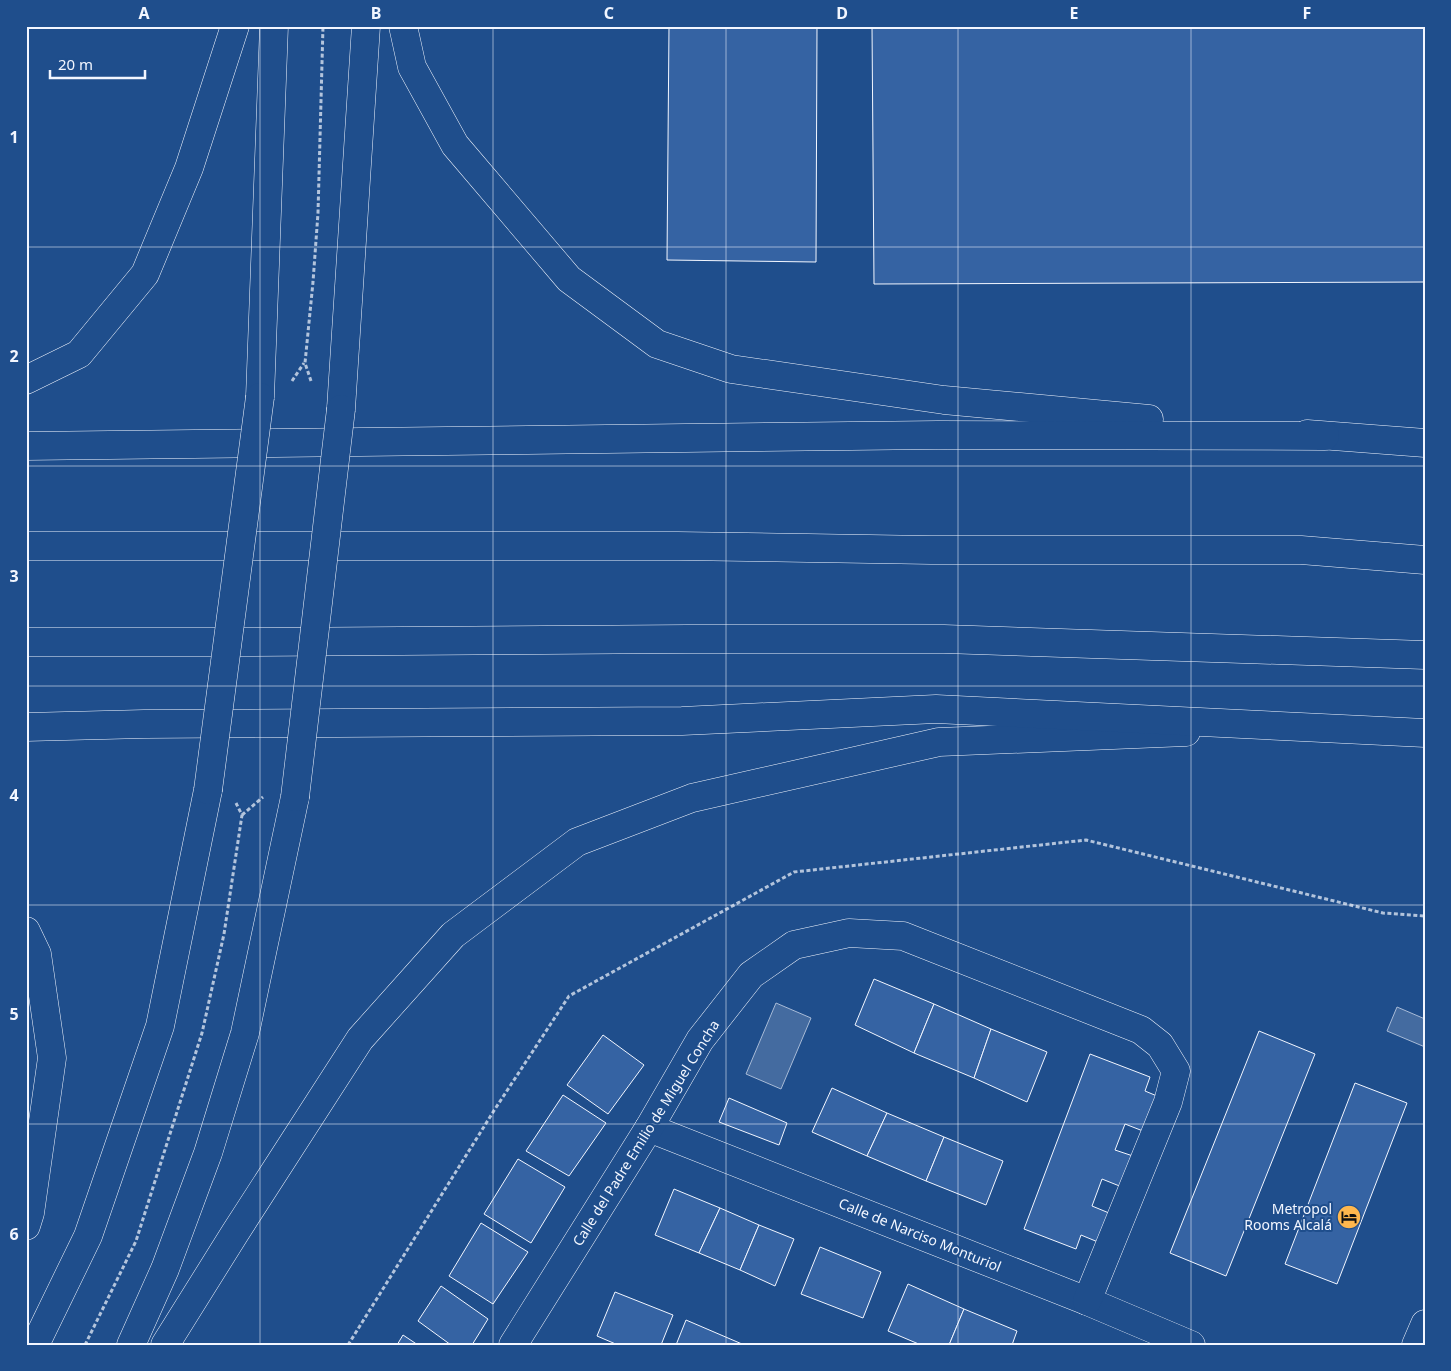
<svg xmlns="http://www.w3.org/2000/svg" width="1451" height="1371" viewBox="0 0 1451 1371" font-family="'Noto Sans',sans-serif">
	<style>
		.water { fill: #446ba0; stroke: #a8bbd7 }
		.building { fill: #3563a3; stroke: #f2f6ff }
		.lines { fill: none; stroke-linecap: round; stroke-linejoin: round }
		.street-casing { stroke: #f2f6ff; stroke-width: 29 }
		.secondary-casing { stroke: #f2f6ff; stroke-width: 29 }
		.highway-casing { stroke: #f2f6ff; stroke-width: 29 }
		.path { stroke: #b3c4dc; stroke-width: 3; stroke-dasharray: 4 2.5; stroke-linecap: butt }
		.street { stroke: #1f4e8c; stroke-width: 28 }
		.secondary { stroke: #1f4e8c; stroke-width: 28 }
		.highway { stroke: #1f4e8c; stroke-width: 28 }
		.secondary-bridge-casing { stroke: #f2f6ff; stroke-width: 29; stroke-linecap: butt }
		.secondary-bridge { stroke: #1f4e8c; stroke-width: 28 }
		.grid { fill: none; stroke: #f2f6ff; stroke-width: 1; stroke-opacity: 0.55 }
		.labels { text-anchor: middle; stroke-width: 4; stroke-linejoin: round; paint-order: stroke }
		.street-label { font-size: 14px; fill: #f2f6ff; stroke: #1f4e8c }
		.poi-label { font-size: 14px; fill: #f2f6ff; stroke: #1f4e8c; text-anchor: end }
		.neatline { fill: none; stroke: #f2f6ff; stroke-width: 2 }
		.grid-label { font-size: 16px; text-anchor: middle; font-weight: bold; fill: #f2f6ff }
	</style>
	<rect width="100%" height="100%" fill="#1f4e8c"/>
	<!-- water -->
	<g class="water">
		<polygon points="776,1003 811,1018 781,1089 746,1074"/>
		<polygon points="1397,1007 1425,1019 1425,1047 1387,1031"/>
	</g>
	<!-- building -->
	<g class="building">
		<polygon points="669,26 817,26 816,262 667,260"/>
		<polygon points="872,26 1425,26 1425,282 874,284"/>
		<polygon points="874,979 934,1004 914,1053 855,1025"/>
		<polygon points="934,1004 991,1029 974,1078 914,1053"/>
		<polygon points="991,1029 1047,1052 1027,1102 974,1078"/>
		<polygon points="1259,1031 1315,1054 1226,1276 1170,1253"/>
		<polygon points="603,1035 644,1065 608,1114 567,1085"/>
		<polygon points="1090,1054 1150,1077 1145,1091 1157,1096 1143,1131 1125,1124 1115,1150 1133,1156 1122,1187 1102,1179 1092,1206 1109,1213 1098,1242 1081,1235 1076,1249 1024,1229"/>
		<polygon points="1355,1083 1407,1103 1337,1284 1285,1264"/>
		<polygon points="832,1088 887,1113 867,1156 812,1132"/>
		<polygon points="563,1095 606,1123 569,1176 526,1151"/>
		<polygon points="729,1098 787,1123 779,1145 719,1122"/>
		<polygon points="887,1113 944,1137 926,1181 867,1156"/>
		<polygon points="944,1137 1003,1161 986,1205 926,1181"/>
		<polygon points="518,1159 565,1187 531,1243 484,1214"/>
		<polygon points="674,1189 720,1208 699,1253 655,1235"/>
		<polygon points="720,1208 759,1225 740,1270 699,1253"/>
		<polygon points="481,1223 528,1252 493,1304 449,1276"/>
		<polygon points="759,1225 794,1239 775,1286 740,1270"/>
		<polygon points="820,1247 881,1272 863,1318 801,1294"/>
		<polygon points="908,1284 964,1309 949,1345 921,1345 888,1331"/>
		<polygon points="441,1286 488,1319 472,1345 451,1345 418,1321"/>
		<polygon points="615,1292 673,1315 661,1345 618,1345 597,1336"/>
		<polygon points="964,1309 1017,1331 1012,1345 949,1345"/>
		<polygon points="686,1320 742,1344 741,1345 676,1345"/>
		<polygon points="403,1335 418,1345 397,1345"/>
	</g>
	<g class="lines">
		<!-- street casing -->
		<g class="street-casing">
			<g id="street">
				<polyline points="649,1128 1087,1301 1191,1345"/>
				<polyline points="513,1345 649,1128 700,1040 751,975 794,945 849,933 903,936 1141,1030 1160,1045 1176,1071 1168,1102 1087,1301"/>
				<polyline points="1416,1345 1425,1324"/>
			</g>
		</g>
		<!-- secondary casing -->
		<g class="secondary-casing">
			<g id="secondary">
				<polyline points="260,397 274,26"/>
				<polyline points="341,409 366,26"/>
				<polyline points="26,931 37,954 52,1058 30,1213 26,1226"/>
				<polyline points="35,1345 88,1236 160,1026 208,790"/>
				<polyline points="131,1345 165,1269 208,1153 245,1033 295,797"/>
				<polyline points="165,1345 235,1233 360,1039 453,935 577,842 692,798 939,742 1186,732"/>
			</g>
		</g>
		<!-- highway casing -->
		<g class="highway-casing">
			<g id="highway">
				<polyline points="403,26 412,67 455,145 569,279 657,344 731,369 944,400 1149,419"/>
				<polyline points="26,380 79,354 145,274 189,168 235,26"/>
				<polyline points="1307,434 1425,443"/>
				<polyline points="26,446 938,435 1325,436"/>
				<polyline points="26,546 678,546 931,550 1301,550 1425,560"/>
				<polyline points="26,642 254,642 688,639 944,639 1425,655"/>
				<polyline points="26,727 144,724 682,721 936,709 1425,733"/>
			</g>
		</g>
		<!-- path -->
		<g class="path">
			<polyline points="292,381 304,363"/>
			<polyline points="311,381 305,363 313,282 318,213 323,26"/>
			<polyline points="242,815 263,797"/>
			<polyline points="85,1345 136,1241 202,1033 224,934 242,815 236,803"/>
			<polyline points="348,1345 495,1109 569,996 794,872 1086,840 1383,913 1425,916"/>
		</g>
		<!-- street -->
		<use href="#street" class="street"/>
		<!-- secondary -->
		<use href="#secondary" class="secondary"/>
		<!-- highway -->
		<use href="#highway" class="highway"/>
		<!-- secondary-bridge casing -->
		<g class="secondary-bridge-casing">
			<g id="secondary-bridge">
				<polyline points="208,790 260,397"/>
				<polyline points="295,797 341,409"/>
			</g>
		</g>
		<!-- secondary-bridge -->
		<use href="#secondary-bridge" class="secondary-bridge"/>
	</g>
	<!-- grid -->
	<path class="grid" d="M 260,26 L 260,1345M 493,26 L 493,1345M 726,26 L 726,1345M 958,26 L 958,1345M 1191,26 L 1191,1345M 26,247 L 1425,247M 26,466 L 1425,466M 26,686 L 1425,686M 26,905 L 1425,905M 26,1124 L 1425,1124"/>
	<!-- icons -->
	<defs>
		<g id="hotel-disc" transform="scale(1.25)"><circle r="9.5" fill="#ffb74d" stroke="#1f4e8c"/><path d="M-6-4.5h1.5V1H6V5H4.5V3h-9V5H-6ZM-4 0a1.8 1.8 0 1 1 3.6 0ZM.5 0V-2.5h3Q6-2.5 6 0Z" fill="#111"/></g>
	</defs>
	<g fill-rule="evenodd">
		<use href="#hotel-disc" x="1349" y="1217"/>
	</g>
	<g class="labels">
		<!-- street labels -->
		<g class="street-label">
			<text transform="translate(646 1133) rotate(-58)" y="5">Calle del Padre Emilio de Miguel Concha</text>
			<text transform="translate(920 1235) rotate(22)" y="5">Calle de Narciso Monturiol</text>
		</g>
		<!-- poi labels -->
		<g class="poi-label">
			<text x="1332" y="1214">Metropol<tspan x="1332" dy="16">Rooms Alcalá</tspan></text>
		</g>
	</g>
	<!-- border -->
	<rect width="1451" height="1371" fill="none" stroke="#1f4e8c" stroke-width="55"/>
	<!-- scale -->
	<path d="M50 70v8h95v-8" fill="none" stroke="#f2f6ff" stroke-width="2.5"/>
	<text x="58" y="70" font-size="15" fill="#f2f6ff" stroke="#1f4e8c" stroke-width="4" paint-order="stroke">20 m</text>
	<rect x="28" y="28" width="1396" height="1316" class="neatline"/>
	<g class="grid-label">
		<text x="144" y="19">A</text>
		<text x="376" y="19">B</text>
		<text x="609" y="19">C</text>
		<text x="842" y="19">D</text>
		<text x="1074" y="19">E</text>
		<text x="1307" y="19">F</text>
		<text x="14" y="143">1</text>
		<text x="14" y="362">2</text>
		<text x="14" y="582">3</text>
		<text x="14" y="801">4</text>
		<text x="14" y="1020">5</text>
		<text x="14" y="1240">6</text>
	</g>
</svg>
